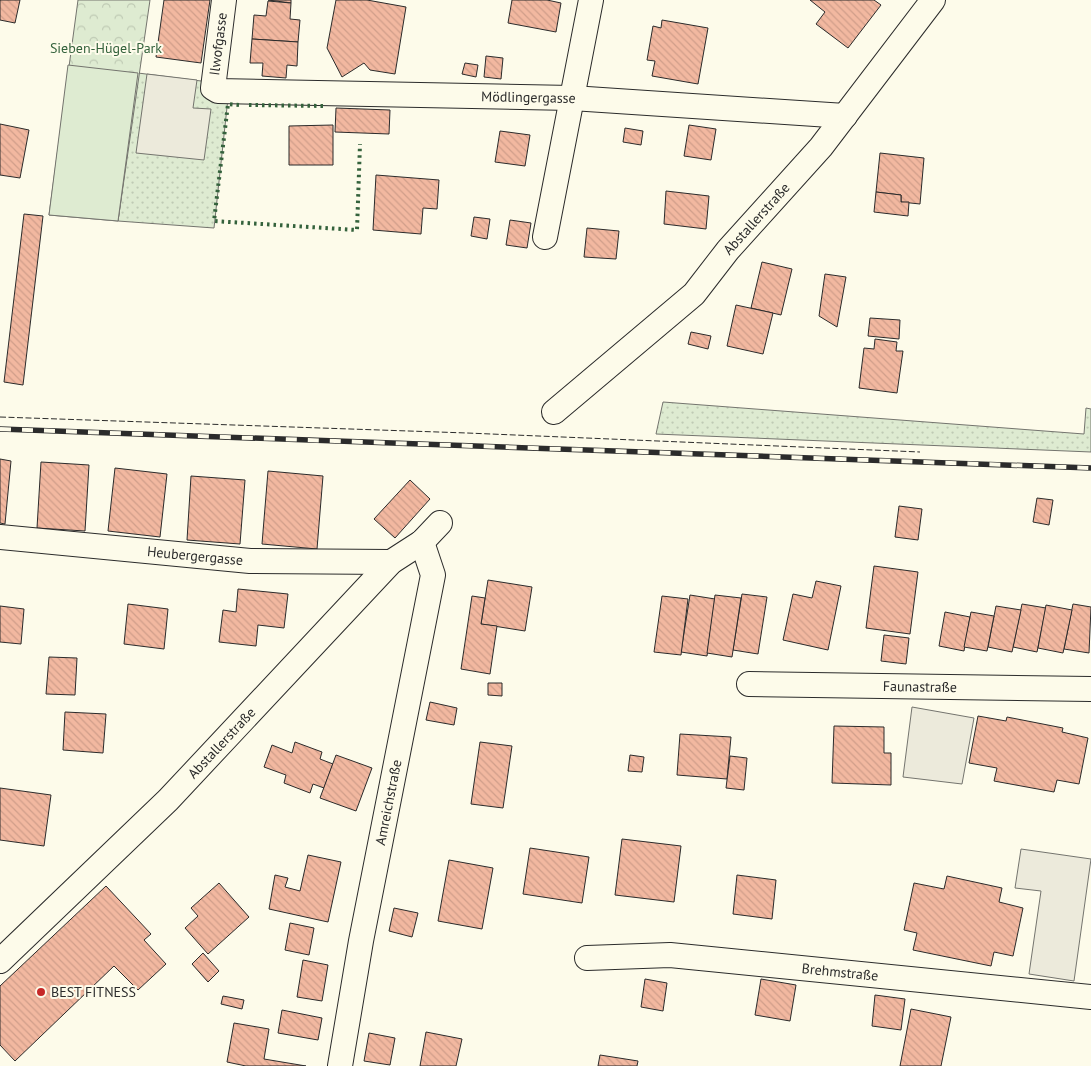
<svg xmlns="http://www.w3.org/2000/svg" width="1091" height="1066" viewBox="0 0 1091 1066" font-family="'PT Sans',sans-serif">
	<style>
		.grass { fill: url(#grass-dots); stroke: #74746e }
		.park { fill: url(#park-crowns); stroke: #74746e }
		.garden { fill: #deebd1; stroke: #74746e }
		.parking { fill: #eceadb; stroke: #74746e }
		.building { fill: url(#building-back-hatch); stroke: #2b2b2b }
		.lines { fill: none; stroke-linecap: round; stroke-linejoin: round }
		.minor-casing { stroke: #2b2b2b; stroke-width: 26 }
		.minor { stroke: #fdfbea; stroke-width: 24 }
		.rail-casing { stroke: #2b2b2b; stroke-width: 5.5 }
		.rail { stroke: #fdfbea; stroke-width: 4; stroke-dasharray: 11; stroke-linecap: butt }
		.hedge { stroke: #34623c; stroke-width: 4; stroke-dasharray: 2.5 4; stroke-linecap: butt }
		.fence { stroke: #2b2b2b; stroke-width: 1; stroke-dasharray: 6 2.5; stroke-linecap: butt }
		.poi-dot { fill: #c62828; stroke: #fdfbea; stroke-width: 2 }
		.labels { text-anchor: middle; stroke-width: 4; stroke-linejoin: round; paint-order: stroke }
		.street-label { font-size: 14px; fill: #2b2b2b; stroke: #fdfbea }
		.park-label { font-size: 14px; fill: #34623c; stroke: #fdfbea }
		.poi-label { font-size: 14px; fill: #2b2b2b; stroke: #fdfbea; text-anchor: start }
	</style>
	<defs>
		<pattern id="grass-dots" width="8" height="8" patternUnits="userSpaceOnUse" patternTransform="scale(1.25)"><rect width="8" height="8" fill="#deebd1"/><path d="M2 2h.1M6 6h.1" fill="none" stroke="#bfcab4" stroke-width="1.8" stroke-linecap="round"/></pattern>
		<pattern id="park-crowns" width="20" height="18" patternUnits="userSpaceOnUse" patternTransform="scale(1.25)"><rect width="20" height="18" fill="#deebd1"/><path d="M2 6a3 3 0 1 1 6 0M12 15a3 3 0 1 1 6 0" fill="none" stroke="#bfcab4"/></pattern>
		<pattern id="building-back-hatch" width="6" height="6" patternUnits="userSpaceOnUse" patternTransform="scale(1.25)"><rect width="6" height="6" fill="#f2b8a0"/><path d="M-1 5l2 2M0 0l6 6M5-1l2 2" fill="none" stroke="#d09e8a"/></pattern>
	</defs>
	<rect width="100%" height="100%" fill="#fdfbea"/>
	<!-- grass -->
	<g class="grass">
		<polygon points="138,73 209,82 228,98 214,228 118,221"/>
		<polygon points="663,402 1084,434 1086,408 1091,409 1091,452 656,434"/>
	</g>
	<!-- park -->
	<polygon class="park" points="78,0 150,0 118,221 49,215"/>
	<!-- garden -->
	<polygon class="garden" points="68,65 138,73 118,221 49,215"/>
	<!-- parking -->
	<g class="parking">
		<polygon points="147,74 197,80 193,108 211,109 204,160 136,153"/>
		<polygon points="912,707 974,718 962,784 903,777"/>
		<polygon points="1021,849 1091,859 1074,981 1029,974 1041,891 1015,888"/>
	</g>
	<!-- building -->
	<g class="building">
		<polygon points="0,0 20,0 15,23 0,20"/>
		<polygon points="164,0 210,0 201,63 156,57"/>
		<polygon points="268,0 291,0 291,3"/>
		<polygon points="336,0 367,0 406,7 395,74 370,70 364,63 342,77 327,48"/>
		<polygon points="512,0 547,0 561,3 556,32 508,23"/>
		<polygon points="810,0 874,0 881,5 848,48 816,24 825,12"/>
		<polygon points="268,1 291,3 290,19 300,20 298,42 252,39 254,15 266,16"/>
		<polygon points="662,20 708,28 698,84 652,76 655,61 647,60 653,26 661,28"/>
		<polygon points="252,39 298,42 297,66 287,65 286,78 262,76 263,63 250,63"/>
		<polygon points="486,56 503,58 501,79 484,77"/>
		<polygon points="465,63 478,65 476,77 462,74"/>
		<polygon points="336,108 390,110 389,134 335,132"/>
		<polygon points="0,124 29,130 20,178 0,175"/>
		<polygon points="333,125 333,165 289,165 289,126"/>
		<polygon points="689,125 716,129 711,160 684,156"/>
		<polygon points="625,128 643,131 641,145 623,142"/>
		<polygon points="500,131 530,135 525,166 495,162"/>
		<polygon points="880,153 924,158 920,204 901,202 901,195 876,192"/>
		<polygon points="376,175 439,180 437,209 423,208 421,234 373,230"/>
		<polygon points="666,191 709,196 706,229 664,224"/>
		<polygon points="876,192 901,195 901,202 909,202 908,216 874,212"/>
		<polygon points="24,214 43,216 23,385 4,382"/>
		<polygon points="474,217 490,219 487,239 471,236"/>
		<polygon points="510,220 531,223 527,248 506,245"/>
		<polygon points="587,228 619,231 616,259 584,257"/>
		<polygon points="762,262 792,269 781,315 751,308"/>
		<polygon points="825,274 846,277 837,327 819,316"/>
		<polygon points="736,305 773,313 763,354 727,346"/>
		<polygon points="870,318 900,320 899,339 868,336"/>
		<polygon points="691,332 711,336 708,349 688,344"/>
		<polygon points="875,339 897,342 896,351 903,351 897,393 859,388 864,348 874,349"/>
		<polygon points="0,459 11,461 5,524 0,523"/>
		<polygon points="41,462 89,465 85,531 37,528"/>
		<polygon points="115,468 167,474 160,537 108,531"/>
		<polygon points="268,471 323,476 317,549 262,544"/>
		<polygon points="191,476 245,480 240,544 187,540"/>
		<polygon points="410,480 430,499 395,538 374,519"/>
		<polygon points="1037,498 1053,500 1049,525 1033,522"/>
		<polygon points="899,506 922,509 918,540 895,537"/>
		<polygon points="874,566 918,572 910,634 866,628"/>
		<polygon points="488,580 532,587 525,631 481,624"/>
		<polygon points="816,581 841,586 828,650 783,640 793,594 812,598"/>
		<polygon points="238,589 288,594 284,628 258,625 256,646 219,642 223,610 236,612"/>
		<polygon points="742,594 767,597 758,654 733,650"/>
		<polygon points="690,595 715,599 707,656 681,652"/>
		<polygon points="715,595 741,598 732,657 707,653"/>
		<polygon points="472,596 485,598 481,624 497,626 490,674 461,669"/>
		<polygon points="662,596 688,599 681,655 654,652"/>
		<polygon points="128,604 168,609 164,649 124,644"/>
		<polygon points="1022,604 1046,608 1037,652 1013,647"/>
		<polygon points="1073,604 1091,607 1089,653 1064,649"/>
		<polygon points="1046,605 1072,610 1063,653 1038,648"/>
		<polygon points="0,606 24,609 21,644 0,642"/>
		<polygon points="996,606 1021,610 1012,652 988,647"/>
		<polygon points="945,612 970,617 964,651 939,646"/>
		<polygon points="971,612 994,616 987,651 964,647"/>
		<polygon points="884,635 909,638 906,664 881,661"/>
		<polygon points="49,657 77,658 75,695 46,694"/>
		<polygon points="488,683 502,683 502,696 488,695"/>
		<polygon points="430,702 457,708 454,725 426,720"/>
		<polygon points="65,712 106,714 103,753 63,750"/>
		<polygon points="978,716 1006,721 1007,717 1063,728 1062,732 1088,738 1079,784 1057,780 1054,792 994,781 997,768 969,763"/>
		<polygon points="834,726 884,727 884,753 891,753 891,785 832,783"/>
		<polygon points="680,734 731,737 727,779 677,775"/>
		<polygon points="295,742 322,752 320,759 333,764 324,788 313,784 310,793 284,783 286,775 264,767 272,745 292,753"/>
		<polygon points="480,742 512,746 503,808 471,804"/>
		<polygon points="336,755 372,768 356,811 320,798"/>
		<polygon points="630,755 644,757 642,772 628,771"/>
		<polygon points="730,756 747,758 744,790 726,788"/>
		<polygon points="0,788 51,795 44,846 0,840"/>
		<polygon points="622,839 681,846 674,902 615,895"/>
		<polygon points="530,848 589,857 582,903 523,894"/>
		<polygon points="308,855 341,862 328,922 269,909 275,875 288,878 285,887 300,891"/>
		<polygon points="449,860 493,868 482,929 438,921"/>
		<polygon points="737,875 776,880 772,919 733,914"/>
		<polygon points="947,876 1002,888 999,902 1023,908 1013,956 994,952 991,966 913,950 917,933 904,930 914,883 944,889"/>
		<polygon points="219,883 249,917 208,954 185,928 198,916 191,908"/>
		<polygon points="106,886 151,934 144,940 166,964 138,990 114,966 15,1061 0,1045 0,986"/>
		<polygon points="394,908 418,913 412,937 389,931"/>
		<polygon points="290,923 314,928 309,955 285,950"/>
		<polygon points="203,953 219,971 208,982 192,964"/>
		<polygon points="303,960 328,965 322,1001 297,997"/>
		<polygon points="645,979 667,983 663,1011 641,1007"/>
		<polygon points="761,979 796,985 790,1021 755,1015"/>
		<polygon points="875,995 905,999 901,1030 872,1026"/>
		<polygon points="223,996 244,1000 242,1009 221,1004"/>
		<polygon points="911,1009 951,1017 941,1066 900,1066"/>
		<polygon points="282,1010 322,1018 318,1040 278,1033"/>
		<polygon points="234,1023 269,1029 264,1059 306,1066 246,1066 227,1062"/>
		<polygon points="426,1032 462,1039 456,1066 420,1066"/>
		<polygon points="369,1033 395,1038 390,1065 364,1061"/>
		<polygon points="600,1055 638,1061 637,1066 598,1066"/>
	</g>
	<g class="lines">
		<!-- minor casing -->
		<g class="minor-casing">
			<g id="minor">
				<path id="s1" d="M 224,0 L 213,88 L 218,91 L 572,98 L 845,116"/>
				<polyline points="545,237 591,0"/>
				<path id="s2" d="M 554,412 L 694,294 L 728,250 L 821,147 L 933,0"/>
				<path id="s3" d="M 0,537 L 250,561 L 391,562"/>
				<path id="s4" d="M 749,684 L 1091,689"/>
				<path id="s5" d="M 587,958 L 670,955 L 1091,997"/>
				<path id="s6" d="M 0,961 L 168,800 L 391,562 L 422,542 L 440,523"/>
				<path id="s7" d="M 340,1066 L 361,941 L 433,575 L 422,542"/>
			</g>
		</g>
		<!-- minor -->
		<use href="#minor" class="minor"/>
		<!-- rail casing -->
		<g class="rail-casing">
			<polyline id="rail" points="0,429 1091,468"/>
		</g>
		<!-- rail -->
		<use href="#rail" class="rail"/>
		<!-- hedge -->
		<g class="hedge">
			<polyline points="239,105 228,104 214,221 357,230 360,144"/>
			<polyline points="249,105 324,106"/>
		</g>
		<!-- fence -->
		<polyline class="fence" points="0,417 467,433 920,452"/>
	</g>
	<!-- markers -->
	<circle class="poi-dot" cx="41" cy="992" r="5"/>
	<g class="labels">
		<!-- street labels -->
		<g class="street-label">
			<text transform="translate(218 44) rotate(-83)" y="5">Ilwofgasse</text>
			<text dy="5" stroke="none"><textPath href="#s1" startOffset="405">Mödlingergasse</textPath></text>
			<text dy="5" stroke="none"><textPath href="#s2" startOffset="281">Abstallerstraße</textPath></text>
			<text dy="5" stroke="none"><textPath href="#s3" startOffset="196">Heubergergasse</textPath></text>
			<text dy="5" stroke="none"><textPath href="#s4" startOffset="171">Faunastraße</textPath></text>
			<text dy="5" stroke="none"><textPath href="#s6" startOffset="311">Abstallerstraße</textPath></text>
			<text dy="5" stroke="none"><textPath href="#s7" startOffset="268">Amreichstraße</textPath></text>
			<text dy="5" stroke="none"><textPath href="#s5" startOffset="254">Brehmstraße</textPath></text>
		</g>
		<!-- park labels -->
		<g class="park-label">
			<text x="106" y="53">Sieben-Hügel-Park</text>
		</g>
		<!-- poi labels -->
		<g class="poi-label">
			<text x="51" y="997">BEST FITNESS</text>
		</g>
	</g>
</svg>
